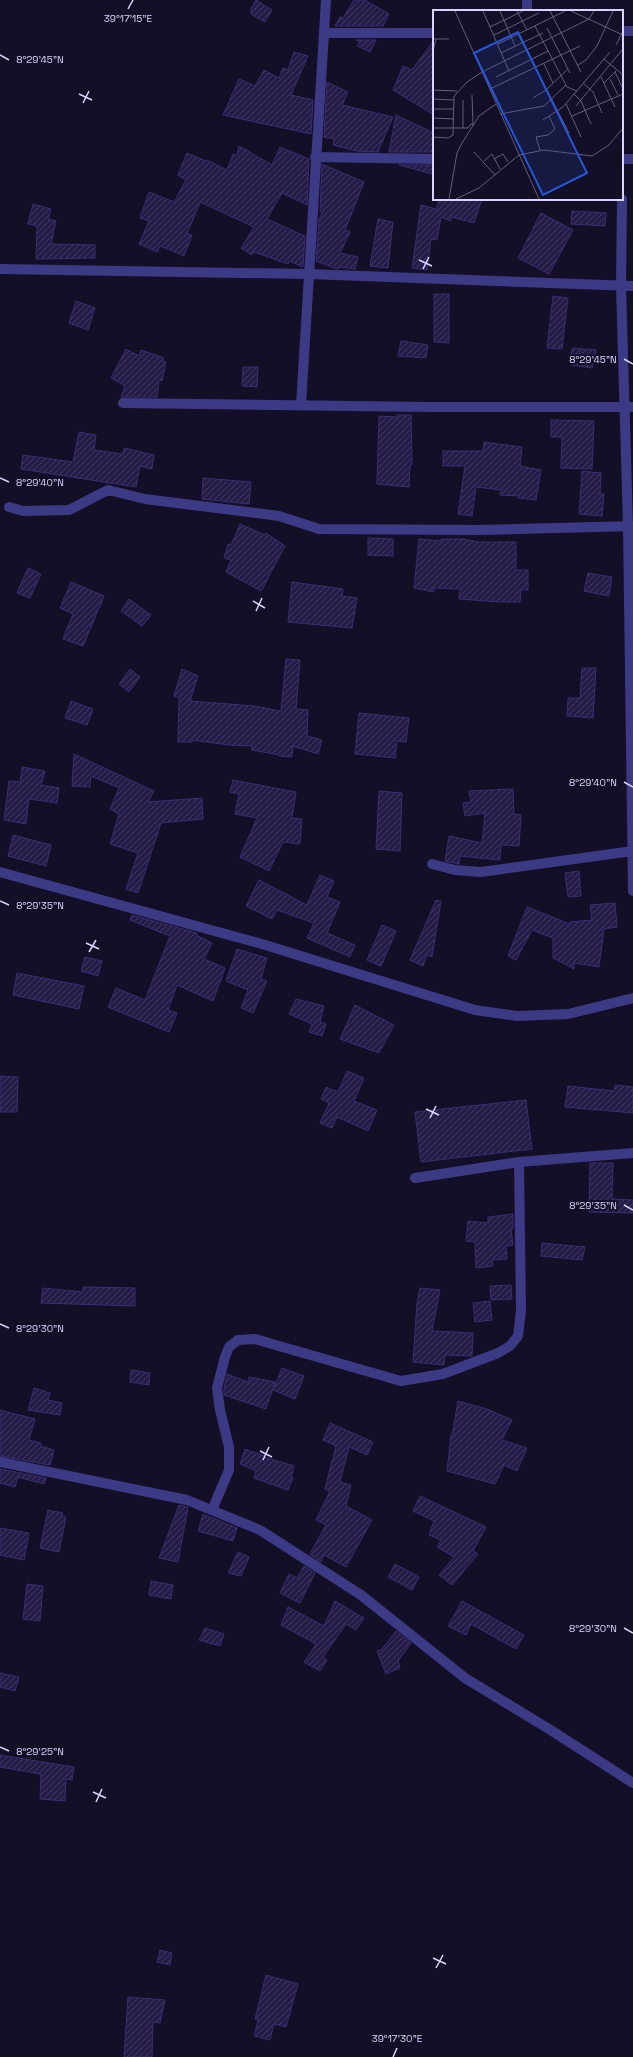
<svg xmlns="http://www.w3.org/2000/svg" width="633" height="2057" viewBox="0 0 633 2057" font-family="'Space Grotesk',sans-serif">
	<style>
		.building { fill: url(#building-hatch); stroke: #3b2d73 }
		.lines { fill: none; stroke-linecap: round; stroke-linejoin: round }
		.minor { stroke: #3d3a85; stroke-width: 10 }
		.ticks { fill: none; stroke: #d9d4ff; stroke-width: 1.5 }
		.inset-road { fill: none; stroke: #625e7d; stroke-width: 1 }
		.view { fill: #2655da; fill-opacity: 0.15; stroke: #2655da; stroke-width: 2 }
		.inset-edge { fill: none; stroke: #d9d4ff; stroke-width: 2 }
		.ticks-label { font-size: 10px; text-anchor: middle; fill: #d9d4ff; stroke: #130f26; stroke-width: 4; stroke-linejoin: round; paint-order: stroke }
	</style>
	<defs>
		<pattern id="building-hatch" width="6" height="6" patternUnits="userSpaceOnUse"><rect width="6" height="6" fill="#241b47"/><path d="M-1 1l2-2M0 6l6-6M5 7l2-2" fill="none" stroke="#433b63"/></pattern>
	</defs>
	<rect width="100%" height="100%" fill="#130f26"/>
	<!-- building -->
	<g class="building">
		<polygon points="256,0 272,10 265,22 251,14 251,9"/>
		<polygon points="354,0 365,0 389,14 383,26 335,26 340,17 343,18"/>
		<polygon points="356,40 376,40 370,52 357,46 360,41"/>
		<polygon points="434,40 434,115 393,90 403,66 412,70"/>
		<polygon points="294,52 308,56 291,95 313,100 311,134 223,115 239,79 255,86 264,70 279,78 283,68 288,70"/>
		<polygon points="327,82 348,92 342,105 393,117 378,152 357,151 333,145 334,139 324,137"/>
		<polygon points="396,115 434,133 434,152 389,152"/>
		<polygon points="239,146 272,165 280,147 309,159 307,205 282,193 267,219 305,236 303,267 289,261 288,264 254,252 252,255 241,248 254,227 200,202 187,234 192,235 184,256 160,246 157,252 139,244 149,221 140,218 149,192 174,202 186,180 178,175 187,153 206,161 207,160 227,170 233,154 237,155"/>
		<polygon points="322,164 364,182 345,230 350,232 340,253 358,257 355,269 340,267 337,269 316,261 319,219 322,213 320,211"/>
		<polygon points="399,165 434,165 434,167 432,174"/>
		<polygon points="440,199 482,199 474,223 452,217 450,221 441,217 437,240 431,239 427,270 412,268 421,205 436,209"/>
		<polygon points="33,204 51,209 48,219 56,221 51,244 95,245 95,258 36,259 37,226 28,224"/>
		<polygon points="572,211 606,213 605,226 571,224"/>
		<polygon points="541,213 573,230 549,274 518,258"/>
		<polygon points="378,219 393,222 388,268 370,266"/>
		<polygon points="434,294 449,294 449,343 434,342"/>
		<polygon points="553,296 568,298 562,349 547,348"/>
		<polygon points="76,301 95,308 88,330 69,323"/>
		<polygon points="401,341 428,345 426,358 398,356"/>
		<polygon points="572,348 596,350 592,368 571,365"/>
		<polygon points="126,349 139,356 141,350 164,358 162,361 166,362 162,381 159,380 157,397 121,397 125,386 111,378"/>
		<polygon points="243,367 258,367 257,387 242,386"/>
		<polygon points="397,415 411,415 412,465 410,465 409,487 377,484 379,416 397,417"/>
		<polygon points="551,420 594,421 592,469 561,468 562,437 551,437"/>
		<polygon points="79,432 96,435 94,450 123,454 124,448 154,455 152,469 140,466 136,487 21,469 23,455 73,462"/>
		<polygon points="484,442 522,447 520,466 541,470 536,500 518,498 518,496 500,495 501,490 476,487 472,516 458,514 465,466 443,466 443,451 483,451"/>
		<polygon points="582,471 601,473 600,494 604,494 602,516 579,514"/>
		<polygon points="203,478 251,482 249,504 202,499"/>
		<polygon points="240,524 265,535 266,533 285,546 261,591 226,572 231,560 224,558 228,544 231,545"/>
		<polygon points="368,538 393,539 393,556 368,555"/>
		<polygon points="419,539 441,541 441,539 464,539 478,542 516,542 516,570 528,570 528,590 521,590 520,602 500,602 459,599 460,589 434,588 434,592 414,588"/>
		<polygon points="28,568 41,574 30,598 17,593"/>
		<polygon points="588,573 612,577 609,596 584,591"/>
		<polygon points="71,582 104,596 83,646 63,639 73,614 60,608"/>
		<polygon points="292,582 343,589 342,596 357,598 352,628 288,622"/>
		<polygon points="129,599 151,615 142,626 121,611"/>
		<polygon points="286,659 300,660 296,709 308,710 307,736 322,740 318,754 293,746 292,757 279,756 279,755 252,750 252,746 229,745 192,740 192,742 178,742 179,698 174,696 182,669 198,676 190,701 254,706 281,711"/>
		<polygon points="582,668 596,668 593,718 567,716 568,698 580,698"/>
		<polygon points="130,669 140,677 129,692 119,684"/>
		<polygon points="71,701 93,709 87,725 65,718"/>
		<polygon points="359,713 409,718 406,742 397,741 395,758 355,754"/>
		<polygon points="74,754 154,791 148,802 202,798 203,819 161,823 138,893 126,889 138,853 110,844 119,814 110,809 119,788 91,776 90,787 72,786"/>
		<polygon points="22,767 45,771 41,785 59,788 57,803 29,799 26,824 4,820 9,781 20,782"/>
		<polygon points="233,780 296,792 292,818 302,819 300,844 283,842 269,871 240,857 257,818 235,814 239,794 230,792"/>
		<polygon points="513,789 514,814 521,815 519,846 501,845 500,860 460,856 459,864 445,861 449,836 482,843 485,813 465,816 463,803 471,802 469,791"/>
		<polygon points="379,791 402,793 400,851 376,849"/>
		<polygon points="13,835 51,845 46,866 8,856"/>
		<polygon points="579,871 581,896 568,897 565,873"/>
		<polygon points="320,875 334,881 327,897 340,902 327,933 355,945 350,957 307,938 314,923 277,910 272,919 246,906 259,880 307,905"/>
		<polygon points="436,900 441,901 432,957 427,955 423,966 410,960"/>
		<polygon points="615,903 617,927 604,929 599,967 574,963 574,969 553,958 553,938 532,930 516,960 508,956 527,907 570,924 570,922 592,920 590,905"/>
		<polygon points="132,915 197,933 196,935 212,943 204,959 225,968 213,1001 177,985 168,1010 177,1013 169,1032 108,1007 116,988 145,1000 170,936 130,920"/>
		<polygon points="382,925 396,931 381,966 367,960"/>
		<polygon points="237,949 267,958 261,979 267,981 253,1013 241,1008 248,990 226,981"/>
		<polygon points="85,957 102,961 98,976 81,971"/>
		<polygon points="17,973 84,986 79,1009 13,995"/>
		<polygon points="296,999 324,1006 320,1022 326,1024 322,1036 309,1032 312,1024 289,1014"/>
		<polygon points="355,1005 394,1025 379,1053 340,1039"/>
		<polygon points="347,1071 364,1078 354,1101 377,1110 368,1131 337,1117 332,1128 320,1123 329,1103 321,1099 326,1087 338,1092"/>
		<polygon points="0,1076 18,1077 17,1112 0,1112"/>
		<polygon points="615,1085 633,1087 633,1113 565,1107 568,1086 614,1091"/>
		<polygon points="526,1100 532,1149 421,1162 415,1112"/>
		<polygon points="590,1163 613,1163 612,1199 633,1200 633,1213 589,1212"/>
		<polygon points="513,1214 513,1228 511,1229 513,1245 506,1246 507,1259 492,1260 493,1266 476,1268 475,1242 466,1241 468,1221 488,1223 488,1217"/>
		<polygon points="542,1243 585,1247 582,1260 541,1256"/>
		<polygon points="511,1285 512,1299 491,1300 490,1286"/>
		<polygon points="83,1287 135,1288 135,1306 41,1303 43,1288 83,1292"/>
		<polygon points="420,1288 440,1290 432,1331 473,1333 472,1356 445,1355 444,1365 413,1362 417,1303"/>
		<polygon points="490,1301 492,1320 475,1322 473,1303"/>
		<polygon points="282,1368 304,1376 295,1399 273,1390"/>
		<polygon points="131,1370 150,1373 149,1385 130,1382"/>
		<polygon points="227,1374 248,1382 249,1377 275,1382 266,1409 224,1395 224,1388"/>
		<polygon points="34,1388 50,1393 48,1400 62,1403 60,1415 28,1410"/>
		<polygon points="458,1401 487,1409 512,1420 502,1440 527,1448 517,1471 504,1465 495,1484 447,1471 451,1435 452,1436"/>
		<polygon points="0,1410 35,1419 29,1440 41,1443 41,1446 54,1450 50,1465 0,1456"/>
		<polygon points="330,1423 373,1442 367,1455 349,1447 340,1482 351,1485 346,1506 372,1520 346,1567 324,1555 321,1562 310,1554 326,1525 316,1520 330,1491 325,1489 336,1446 323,1440"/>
		<polygon points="245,1449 264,1456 264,1457 294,1466 291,1478 293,1478 288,1490 254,1478 256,1471 240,1464"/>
		<polygon points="0,1469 46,1478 44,1484 18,1477 15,1487 0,1483"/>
		<polygon points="420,1496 486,1527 473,1551 478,1554 452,1585 439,1575 454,1557 437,1547 441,1540 429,1535 434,1521 413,1511"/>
		<polygon points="179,1505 188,1507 178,1562 159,1558"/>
		<polygon points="48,1510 63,1513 62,1516 66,1517 59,1552 40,1548"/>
		<polygon points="203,1514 237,1528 233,1541 198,1531"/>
		<polygon points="0,1528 29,1533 24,1560 0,1555"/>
		<polygon points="238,1552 249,1557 241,1576 228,1573"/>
		<polygon points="395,1564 419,1577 412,1590 388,1577"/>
		<polygon points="304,1566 315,1573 300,1603 280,1593 289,1574 297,1578"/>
		<polygon points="151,1581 173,1585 171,1599 149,1595"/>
		<polygon points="27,1584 43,1586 40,1621 23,1619"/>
		<polygon points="335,1601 364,1618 356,1630 346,1624 323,1657 327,1660 320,1671 304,1662 316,1644 281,1625 288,1607 324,1626"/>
		<polygon points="462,1601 524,1635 516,1649 471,1624 466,1635 448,1626"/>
		<polygon points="205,1628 224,1634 220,1646 199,1640"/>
		<polygon points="396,1631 411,1643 398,1661 400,1668 386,1674 377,1651 382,1649"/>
		<polygon points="0,1673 19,1677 15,1691 0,1687"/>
		<polygon points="0,1755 74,1767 72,1780 66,1779 65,1801 40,1799 41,1774 0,1767"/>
		<polygon points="160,1950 172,1953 170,1965 157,1962"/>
		<polygon points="266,1975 298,1984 286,2027 274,2024 270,2040 254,2036 258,2020 255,2019"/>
		<polygon points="128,1997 165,2000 160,2023 153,2022 152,2057 124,2057"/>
	</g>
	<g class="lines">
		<!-- minor -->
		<g class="minor">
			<polyline points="527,11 527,0"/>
			<polyline points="622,31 633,31"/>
			<polyline points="324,33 434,33"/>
			<polyline points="315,157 434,159"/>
			<polyline points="622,159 633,159"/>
			<polyline points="622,199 621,286 628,526 633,891"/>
			<polyline points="0,269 308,274 633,286"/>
			<polyline points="123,403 430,407 633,407"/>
			<polyline points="301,405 326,0"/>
			<polyline points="9,507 23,511 69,510 108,490 145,499 279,516 319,529 478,530 633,526"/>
			<polyline points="432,864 455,870 481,872 633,851"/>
			<polyline points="0,872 262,944 475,1010 517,1016 568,1014 633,998"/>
			<polyline points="415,1178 519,1162 633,1153"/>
			<polyline points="0,1462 187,1500 260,1530 361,1595 465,1678 549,1729 633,1783"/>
			<polyline points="212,1510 229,1470 229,1447 220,1410 217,1388 225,1357 229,1347 238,1340 255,1339 401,1381 443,1374 498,1353 510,1346 518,1336 521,1311 519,1162"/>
		</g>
	</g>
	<!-- ticks -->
	<path class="ticks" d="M 128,9 L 133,0M 0,55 L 9,60M 79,94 L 92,100M 83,103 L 89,91M 419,260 L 432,266M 423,269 L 429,257M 624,359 L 633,364M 0,478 L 9,482M 253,601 L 265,608M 256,611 L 262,598M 624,782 L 633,787M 0,901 L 9,905M 86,943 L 99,949M 89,952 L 96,940M 426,1109 L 439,1115M 430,1118 L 436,1106M 624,1205 L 633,1210M 0,1324 L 9,1328M 260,1451 L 272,1457M 263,1460 L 269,1447M 624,1628 L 633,1633M 0,1747 L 9,1751M 93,1792 L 106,1798M 96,1802 L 102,1789M 433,1958 L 446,1964M 436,1968 L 443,1955M 393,2057 L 397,2048"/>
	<!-- overview -->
	<g transform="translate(433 10)">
		<rect width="190" height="190" fill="#130f26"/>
		<path class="inset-road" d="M 22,1 L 106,189M 50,1 L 76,61M 67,1 L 82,36M 84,1 L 94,20M 117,1 L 148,62M 138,1 L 190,25M 102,16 L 134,77 L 144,81M 57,17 L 90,1M 114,18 L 137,63M 85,24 L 136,123M 61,25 L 106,3M 0,29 L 16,29M 65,34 L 132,1M 183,35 L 190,21M 0,41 L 3,29M 68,43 L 110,23M 171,49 L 190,65M 111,54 L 120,73M 145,55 L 153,50 L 164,36 L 180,1M 182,62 L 190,79M 63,67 L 115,41M 168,67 L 182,97M 177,69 L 185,85M 150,73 L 160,82 L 169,103M 171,73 L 183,61M 59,78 L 147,36M 0,80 L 24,81M 141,84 L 148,91 L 158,114M 39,85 L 40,114M 100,88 L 113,80 L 135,59M 0,89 L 21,90M 30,90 L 30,118M 133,94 L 148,127M 143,96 L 189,40M 0,99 L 21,99M 67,104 L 111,96 L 133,75M 139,106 L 190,84M 0,108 L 21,109M 110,110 L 130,97 L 177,42M 0,118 L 35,118 L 38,114 L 41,115M 0,127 L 15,128 L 20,125 L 21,86 L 34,72 L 49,62 L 156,9 L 161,1M 107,140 L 103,127 L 115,125 L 122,119 L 116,106M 41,142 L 62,165M 61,149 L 70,144 L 75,152M 51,151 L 59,144 L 67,159M 16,189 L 24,143 L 29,133 L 46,106 L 63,94M 23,189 L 46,178 L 86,145 L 111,140 L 159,146 L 176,135 L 190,118"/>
		<path class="view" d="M 85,22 L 154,163 L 110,185 L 41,43 Z"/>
		<rect width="190" height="190" class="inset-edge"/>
	</g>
	<g class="ticks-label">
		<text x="128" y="22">39°17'15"E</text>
		<text x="40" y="63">8°29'45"N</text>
		<text x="593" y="363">8°29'45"N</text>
		<text x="40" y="486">8°29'40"N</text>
		<text x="593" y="786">8°29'40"N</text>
		<text x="40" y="909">8°29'35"N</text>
		<text x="593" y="1209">8°29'35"N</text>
		<text x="40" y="1332">8°29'30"N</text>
		<text x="593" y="1632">8°29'30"N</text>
		<text x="40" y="1755">8°29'25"N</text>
		<text x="397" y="2042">39°17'30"E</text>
	</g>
</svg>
